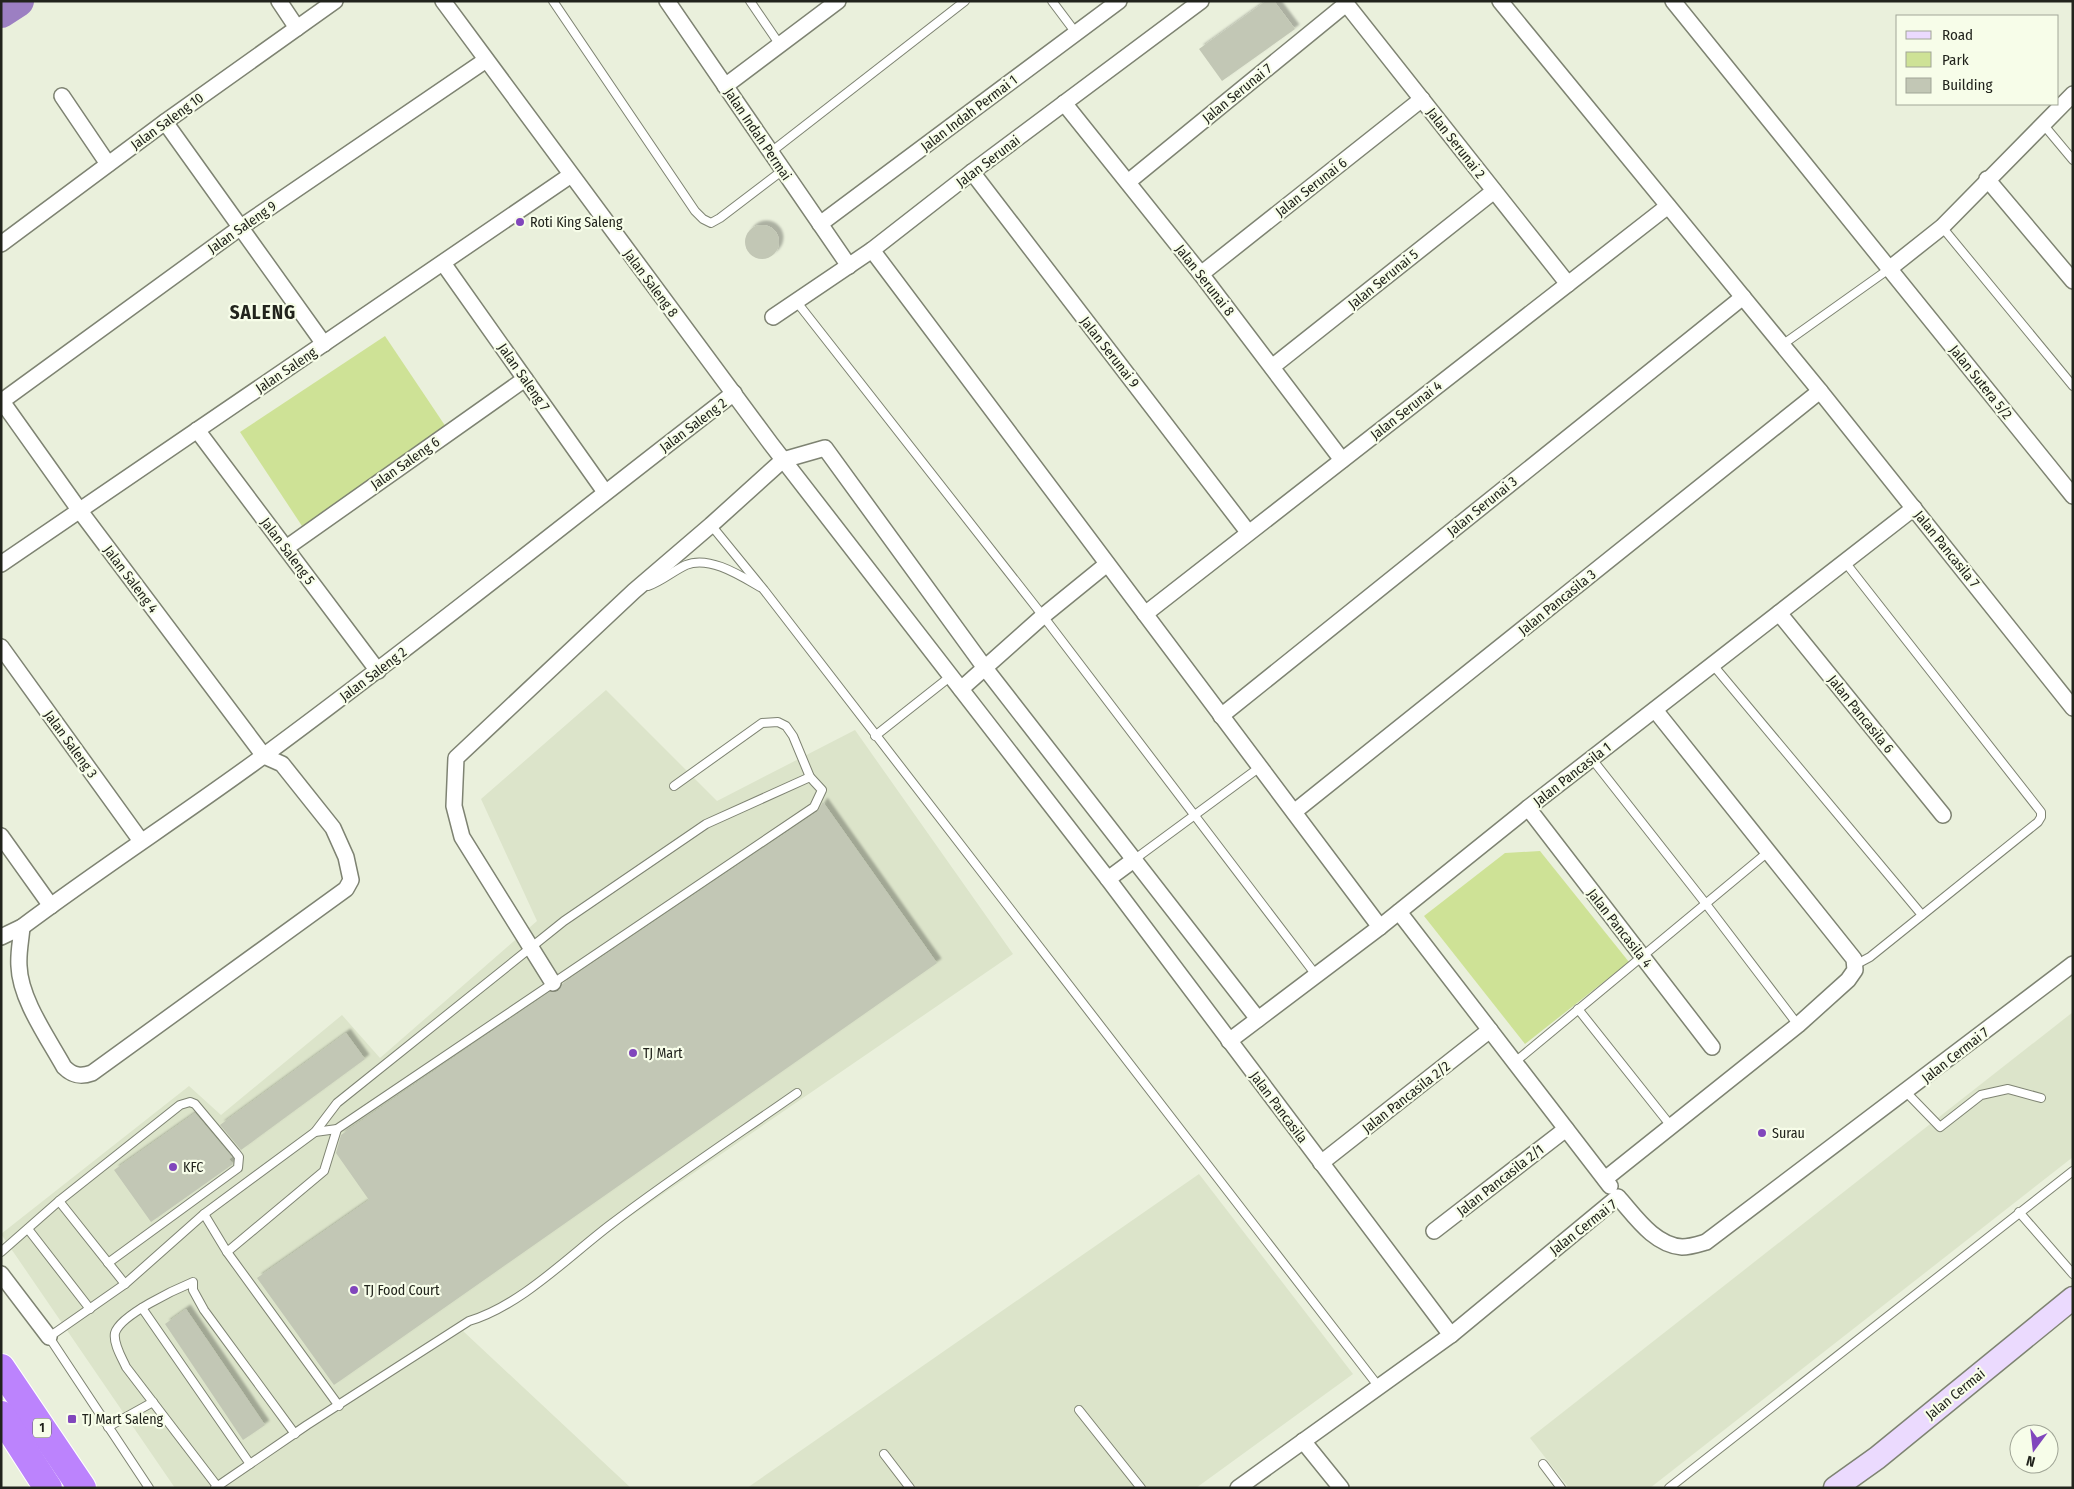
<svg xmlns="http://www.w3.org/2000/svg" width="2074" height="1489" viewBox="0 0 2074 1489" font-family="'Fira Sans Condensed',sans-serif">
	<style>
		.built { fill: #dce4ca }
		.green { fill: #cee296 }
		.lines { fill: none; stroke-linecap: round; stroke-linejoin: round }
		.river { stroke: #9c7fc2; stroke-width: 32 }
		.building { fill: #c2c7b5; filter: url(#shadow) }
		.lane-casing { stroke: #7e8372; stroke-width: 10 }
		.street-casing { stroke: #7e8372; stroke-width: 18 }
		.secondary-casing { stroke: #7e8372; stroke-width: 25 }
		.highway-casing { stroke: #fff; stroke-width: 30 }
		.lane { stroke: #fff; stroke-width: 8 }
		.street { stroke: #fff; stroke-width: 15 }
		.secondary { stroke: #ebdafe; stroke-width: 22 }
		.highway { stroke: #bc83fd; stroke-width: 28 }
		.poi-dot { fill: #8146bc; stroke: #f7fde9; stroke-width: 2 }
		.labels { text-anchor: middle; stroke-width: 4.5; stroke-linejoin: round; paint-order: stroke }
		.shield { fill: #f7fde9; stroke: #61645a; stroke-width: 1 }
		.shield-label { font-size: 12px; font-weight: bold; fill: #21231c }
		.street-label { font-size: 14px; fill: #21231c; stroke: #f7fde9 }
		.poi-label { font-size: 14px; fill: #21231c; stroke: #f7fde9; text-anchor: start }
		.district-label { font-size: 19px; font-weight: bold; letter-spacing: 1px; fill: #21231c; stroke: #f7fde9 }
	</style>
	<defs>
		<filter id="shadow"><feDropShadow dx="4.5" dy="-4.5" stdDeviation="1" flood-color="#0004"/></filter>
	</defs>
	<rect width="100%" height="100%" fill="#eaf0dc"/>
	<!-- built -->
	<g class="built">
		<polygon points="606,690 717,801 855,730 1013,954 463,1331 631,1488 175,1488 1,1234 189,1086 221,1115 342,1015 380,1058 537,921 481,799"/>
		<polygon points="2073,1012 2073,1157 1650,1488 1569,1488 1530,1438"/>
		<polygon points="1199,1174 1353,1374 1196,1488 747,1488"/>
	</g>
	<!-- green -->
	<g class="green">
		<polygon points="385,336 448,430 302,526 240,432"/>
		<polygon points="1540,851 1629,962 1525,1044 1424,916 1505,853"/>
	</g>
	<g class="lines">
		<!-- river -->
		<polyline class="river" points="1,12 18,1"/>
	</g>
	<!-- building -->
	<g class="building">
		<polygon points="1266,1 1274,1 1295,29 1222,81 1199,49"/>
		<circle cx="762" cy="242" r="17"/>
		<polygon points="823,802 937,963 334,1385 257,1278 369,1200 336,1153 341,1135 550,992 558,991 562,984 817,812"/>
		<polygon points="346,1033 365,1059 241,1150 220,1125"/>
		<polygon points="195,1113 232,1157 229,1159 233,1164 151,1222 114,1170"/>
		<polygon points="186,1309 265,1425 243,1440 165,1324"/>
	</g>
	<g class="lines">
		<!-- lane casing -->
		<g class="lane-casing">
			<g id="lane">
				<polyline points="553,1 695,211 703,219 711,223 720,218 783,170"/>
				<polyline points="750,1 780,45"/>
				<polyline points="1052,1 1076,33"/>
				<polyline points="2042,123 2073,160"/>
				<polyline points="771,152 965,1"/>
				<polyline points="1942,227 2073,386"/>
				<polyline points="796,301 1043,616 1316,975"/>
				<polyline points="1782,345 1889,269"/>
				<polyline points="711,525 764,590 1379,1387"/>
				<polyline points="1845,562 2041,812 2041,817 2038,822 1870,957 1855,965"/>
				<path d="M 648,586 C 662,581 673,571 686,565 C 709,555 741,576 760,587"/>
				<polyline points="1713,665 1922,915"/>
				<polyline points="875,736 951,676"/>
				<polyline points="1592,759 1706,904 1798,1025"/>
				<polyline points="1135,859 1260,767"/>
				<polyline points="1578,1009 1671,1126"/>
				<polyline points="1515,1062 1768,852"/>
				<polyline points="1906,1092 1940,1127 1981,1095 2008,1089 2041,1098"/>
				<polyline points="315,1132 337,1129 814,807 822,790 810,777 793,736 786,726 778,722 762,723 674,786"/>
				<polyline points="59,1201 125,1284"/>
				<polyline points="2019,1212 2073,1274"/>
				<polyline points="204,1214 227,1252 339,1406"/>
				<polyline points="28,1229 90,1309"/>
				<polyline points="1,1252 59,1201 180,1105 190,1102 195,1104 236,1153 239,1157 238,1168 108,1263"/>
				<polyline points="227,1252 324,1171 337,1129"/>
				<polyline points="142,1308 250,1464"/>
				<polyline points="1079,1410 1141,1488"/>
				<polyline points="108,1427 153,1402"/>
				<polyline points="884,1454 910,1488"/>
				<polyline points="1543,1464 1561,1488"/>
				<path d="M 217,1486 L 126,1367 C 122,1358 113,1344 115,1333 C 120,1315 176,1289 193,1282 L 193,1290 L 204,1310 L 295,1434"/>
				<polyline points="149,1488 49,1337 125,1284 204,1214 315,1132 337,1103 564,921 706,824 810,777"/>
				<path d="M 215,1488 L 307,1425 L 469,1321 C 520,1306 568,1257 610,1225 C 670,1179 734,1137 797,1093"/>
				<polyline points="1669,1488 2073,1171"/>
			</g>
		</g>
		<!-- street casing -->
		<g class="street-casing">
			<g id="street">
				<polyline points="279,1 297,28"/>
				<polyline points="443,1 771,444 1108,879 1451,1335"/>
				<polyline points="667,1 849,266"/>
				<polyline points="1344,1 1568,284"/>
				<polyline points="1500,1 1820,391 2073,708"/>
				<polyline points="1673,1 2073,496"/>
				<polyline points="725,86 838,1"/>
				<polyline points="62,96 108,164"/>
				<polyline points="1064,103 1201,274 1342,460"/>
				<polyline points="165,122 324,344"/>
				<polyline points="972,172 1248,532"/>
				<polyline points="1987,179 2073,281"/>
				<polyline points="1128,182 1346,4"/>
				<polyline points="820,224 1119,1"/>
				<polyline points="1,244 165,122 335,1"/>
				<polyline points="872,250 1380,927"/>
				<polyline points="443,263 605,492"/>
				<polyline points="1889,269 1942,227 2073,94"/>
				<polyline points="1201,274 1422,99"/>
				<polyline points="773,317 872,250 972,172 1201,1"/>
				<polyline points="1272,367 1494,191"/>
				<path d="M 1,400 L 80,511 L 264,756 L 282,764 L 333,828 L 346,857 L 351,880 L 346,889 L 92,1073 C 81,1077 73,1076 64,1067 C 48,1038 20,999 19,966 C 18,953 21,940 22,927"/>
				<polyline points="2,401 241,227 486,60"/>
				<polyline points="197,430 378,671"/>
				<polyline points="286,548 525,379"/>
				<polyline points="1,564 571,175"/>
				<polyline points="1779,613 1943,815"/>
				<polyline points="1145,614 1668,206"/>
				<polyline points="1,647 141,841"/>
				<polyline points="961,689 1043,616 1107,564"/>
				<polyline points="1221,716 1743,297"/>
				<polyline points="1528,808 1712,1047"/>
				<polyline points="1294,812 1820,391"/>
				<polyline points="1,836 51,906"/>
				<polyline points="1108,879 1135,859"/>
				<polyline points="1399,912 1610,1186"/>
				<path d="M 1,937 L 22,927 C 102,867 186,813 266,754 C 425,637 578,513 734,393"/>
				<polyline points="553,983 462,837 454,806 456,758 634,591 711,525 783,460 825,448 985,668 1258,1019"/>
				<polyline points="1229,1041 1380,927 1528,808 1914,508"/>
				<polyline points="1321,1163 1490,1030"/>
				<polyline points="1605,1179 1798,1025 1848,980 1855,970 1854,959 1655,710"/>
				<polyline points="1434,1231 1566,1129"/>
				<polyline points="1,1274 49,1337"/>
				<polyline points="1303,1441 1341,1488"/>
				<path d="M 1238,1488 L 1451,1335 L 1618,1197 C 1635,1216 1654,1245 1682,1247 C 1690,1247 1699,1244 1706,1242 L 2073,964"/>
			</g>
		</g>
		<!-- secondary casing -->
		<g class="secondary-casing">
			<polyline id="secondary" points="1835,1488 1877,1458 2073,1298"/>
		</g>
		<!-- highway casing -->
		<g class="highway-casing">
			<g id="highway">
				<polyline points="1,1368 82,1488"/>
				<polyline points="1,1415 48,1488"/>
			</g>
		</g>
		<!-- lane -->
		<use href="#lane" class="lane"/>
		<!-- street -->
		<use href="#street" class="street"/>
		<!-- secondary -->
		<use href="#secondary" class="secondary"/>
		<!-- highway -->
		<use href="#highway" class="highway"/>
	</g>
	<!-- markers -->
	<g class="poi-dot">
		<circle cx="520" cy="222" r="5"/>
		<circle cx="633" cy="1053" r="5"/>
		<circle cx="1762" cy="1133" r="5"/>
		<circle cx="173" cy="1167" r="5"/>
		<circle cx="354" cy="1290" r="5"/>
		<rect x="67" y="1414" width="10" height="10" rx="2.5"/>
	</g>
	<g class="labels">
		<!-- shield labels -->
		<rect class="shield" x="33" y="1418.5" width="18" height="19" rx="4"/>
		<g class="shield-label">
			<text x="42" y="1432">1</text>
		</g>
		<!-- street labels -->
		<g class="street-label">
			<text transform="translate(1237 93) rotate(-39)" y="5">Jalan Serunai 7</text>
			<text transform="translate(969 113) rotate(-37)" y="5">Jalan Indah Permai 1</text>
			<text transform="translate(167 121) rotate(-36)" y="5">Jalan Saleng 10</text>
			<text transform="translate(758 134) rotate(56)" y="5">Jalan Indah Permai</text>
			<text transform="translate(1456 143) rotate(52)" y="5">Jalan Serunai 2</text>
			<text transform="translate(988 161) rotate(-37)" y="5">Jalan Serunai</text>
			<text transform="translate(1311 187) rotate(-38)" y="5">Jalan Serunai 6</text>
			<text transform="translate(242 227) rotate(-35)" y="5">Jalan Saleng 9</text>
			<text transform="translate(1383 279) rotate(-39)" y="5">Jalan Serunai 5</text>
			<text transform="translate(1205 280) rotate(52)" y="5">Jalan Serunai 8</text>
			<text transform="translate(651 283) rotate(53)" y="5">Jalan Saleng 8</text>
			<text transform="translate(1110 352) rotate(52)" y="5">Jalan Serunai 9</text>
			<text transform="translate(286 370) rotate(-34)" y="5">Jalan Saleng</text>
			<text transform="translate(524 377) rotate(55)" y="5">Jalan Saleng 7</text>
			<text transform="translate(1981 382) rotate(51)" y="5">Jalan Sutera 5/2</text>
			<text transform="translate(1406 410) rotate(-38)" y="5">Jalan Serunai 4</text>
			<text transform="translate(693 425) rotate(-37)" y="5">Jalan Saleng 2</text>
			<text transform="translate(405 463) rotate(-35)" y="5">Jalan Saleng 6</text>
			<text transform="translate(1482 506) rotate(-39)" y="5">Jalan Serunai 3</text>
			<text transform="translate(1947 549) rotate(51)" y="5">Jalan Pancasila 7</text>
			<text transform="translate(288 551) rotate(53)" y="5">Jalan Saleng 5</text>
			<text transform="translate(131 579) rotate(53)" y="5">Jalan Saleng 4</text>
			<text transform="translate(1557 602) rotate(-39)" y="5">Jalan Pancasila 3</text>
			<text transform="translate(373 674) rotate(-37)" y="5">Jalan Saleng 2</text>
			<text transform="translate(1861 714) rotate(51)" y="5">Jalan Pancasila 6</text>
			<text transform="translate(71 744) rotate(54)" y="5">Jalan Saleng 3</text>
			<text transform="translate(1572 774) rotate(-38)" y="5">Jalan Pancasila 1</text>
			<text transform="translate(1620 928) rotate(52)" y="5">Jalan Pancasila 4</text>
			<text transform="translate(1955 1055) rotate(-38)" y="5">Jalan Cermai 7</text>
			<text transform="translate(1406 1097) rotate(-38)" y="5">Jalan Pancasila 2/2</text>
			<text transform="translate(1279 1107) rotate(53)" y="5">Jalan Pancasila</text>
			<text transform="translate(1500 1180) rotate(-38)" y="5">Jalan Pancasila 2/1</text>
			<text transform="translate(1583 1227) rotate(-38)" y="5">Jalan Cermai 7</text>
			<text transform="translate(1955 1394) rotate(-39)" y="5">Jalan Cermai</text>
		</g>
		<!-- poi labels -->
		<g class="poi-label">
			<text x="530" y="227">Roti King Saleng</text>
			<text x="643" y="1058">TJ Mart</text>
			<text x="1772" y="1138">Surau</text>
			<text x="183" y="1172">KFC</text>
			<text x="364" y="1295">TJ Food Court</text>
			<text x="82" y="1424">TJ Mart Saleng</text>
		</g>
		<!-- district labels -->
		<g class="district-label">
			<text x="263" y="319">SALENG</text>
		</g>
	</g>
	<!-- border -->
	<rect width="2074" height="1489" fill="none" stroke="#21231c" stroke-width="5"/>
	<!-- legend -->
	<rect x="1896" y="15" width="162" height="90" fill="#f7fde9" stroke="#a1a697"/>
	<rect x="1906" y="31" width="25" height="8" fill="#ebdafe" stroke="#a1a697"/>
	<text x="1942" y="40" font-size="15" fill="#21231c">Road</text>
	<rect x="1906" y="52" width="25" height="15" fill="#cee296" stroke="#a1a697"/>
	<text x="1942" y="65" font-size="15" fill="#21231c">Park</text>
	<rect x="1906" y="78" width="25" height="15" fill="#c2c7b5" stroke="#a1a697"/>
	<text x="1942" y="90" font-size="15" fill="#21231c">Building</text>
	<!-- north arrow -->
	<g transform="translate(2034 1449) rotate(195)"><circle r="24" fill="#f7fde9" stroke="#a1a697"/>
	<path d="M0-4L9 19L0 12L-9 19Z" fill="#8146bc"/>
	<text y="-8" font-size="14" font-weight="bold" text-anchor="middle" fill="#21231c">N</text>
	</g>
</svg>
